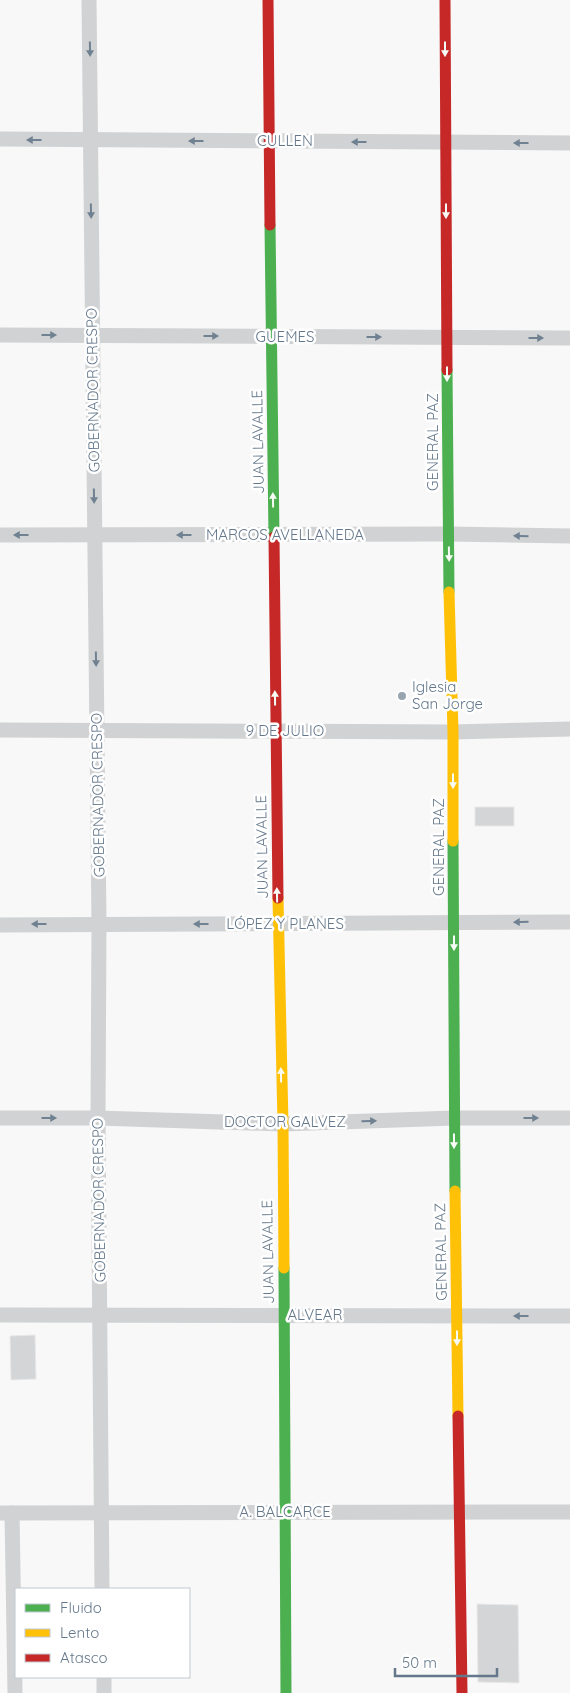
<svg xmlns="http://www.w3.org/2000/svg" width="570" height="1693" viewBox="0 0 570 1693" font-family="Quicksand,sans-serif">
	<style>
		.building { fill: #d4d5d7; stroke: #e8e8e8 }
		.lines { fill: none; stroke-linecap: round; stroke-linejoin: round }
		.street { stroke: #d0d2d3; stroke-width: 15 }
		.fast { stroke: #4caf50; stroke-width: 11 }
		.slow { stroke: #ffc107; stroke-width: 11 }
		.jam { stroke: #c62828; stroke-width: 11 }
		.oneway { fill: #708192 }
		.oneway2 { fill: #f6fbf6 }
		.poi-dot { fill: #98a5b1; stroke: #fff; stroke-width: 2 }
		.labels { text-anchor: middle; stroke-width: 5; stroke-linejoin: round; paint-order: stroke }
		.street-label { font-size: 15px; fill: #65788b; stroke: #fff }
		.poi-label { font-size: 15px; fill: #65788b; stroke: #fff; text-anchor: start }
	</style>
	<rect width="100%" height="100%" fill="#f8f8f8"/>
	<!-- building -->
	<g class="building">
		<rect x="475" y="807" width="39" height="19"/>
		<polygon points="35,1335 36,1379 11,1380 10,1336"/>
		<polygon points="477,1604 518,1605 519,1683 478,1682"/>
	</g>
	<g class="lines">
		<!-- street -->
		<g class="street">
			<polyline points="89,0 99,924 98,1118 102,1589"/>
			<polyline points="0,139 570,143"/>
			<polyline points="0,335 570,338"/>
			<polyline points="0,535 448,534 570,536"/>
			<polyline points="0,730 453,732 570,729"/>
			<polyline points="0,925 570,922"/>
			<polyline points="0,1118 98,1118 283,1124 454,1118 570,1118"/>
			<polyline points="0,1315 570,1316"/>
			<polyline points="0,1513 570,1512"/>
			<polyline points="12,1513 15,1693"/>
			<polyline points="104,1677 104,1693"/>
		</g>
		<!-- fast -->
		<g class="fast">
			<polyline points="270,225 274,537"/>
			<polyline points="447,370 449,592"/>
			<polyline points="453,841 455,1191"/>
			<polyline points="284,1268 286,1693"/>
		</g>
		<!-- slow -->
		<g class="slow">
			<polyline points="449,592 453,732 453,841"/>
			<polyline points="278,898 283,1124 284,1268"/>
			<polyline points="455,1191 458,1416"/>
		</g>
		<!-- jam -->
		<g class="jam">
			<polyline points="268,0 270,225"/>
			<polyline points="445,0 447,370"/>
			<polyline points="274,537 278,898"/>
			<polyline points="458,1416 462,1693"/>
		</g>
	</g>
	<!-- one-way arrows -->
	<defs><path id="oneway-solid" d="M-6-.8H1V-3.2L6.5 0L1 3.2V.8H-6Z" transform="scale(1.25)"/></defs>
	<g class="oneway">
		<use href="#oneway-solid" transform="translate(90 49) rotate(89)"/>
		<use href="#oneway-solid" transform="translate(34 140) rotate(-180)"/>
		<use href="#oneway-solid" transform="translate(196 141) rotate(-180)"/>
		<use href="#oneway-solid" transform="translate(359 142) rotate(-180)"/>
		<use href="#oneway-solid" transform="translate(521 143) rotate(-180)"/>
		<use href="#oneway-solid" transform="translate(91 211) rotate(89)"/>
		<use href="#oneway-solid" transform="translate(49 335)"/>
		<use href="#oneway-solid" transform="translate(211 336)"/>
		<use href="#oneway-solid" transform="translate(374 337)"/>
		<use href="#oneway-solid" transform="translate(536 338)"/>
		<use href="#oneway-solid" transform="translate(94 496) rotate(89)"/>
		<use href="#oneway-solid" transform="translate(21 535) rotate(180)"/>
		<use href="#oneway-solid" transform="translate(184 535) rotate(180)"/>
		<use href="#oneway-solid" transform="translate(521 536) rotate(-179)"/>
		<use href="#oneway-solid" transform="translate(96 659) rotate(89)"/>
		<use href="#oneway-solid" transform="translate(521 922) rotate(179)"/>
		<use href="#oneway-solid" transform="translate(39 924) rotate(180)"/>
		<use href="#oneway-solid" transform="translate(201 924) rotate(180)"/>
		<use href="#oneway-solid" transform="translate(49 1118)"/>
		<use href="#oneway-solid" transform="translate(531 1118)"/>
		<use href="#oneway-solid" transform="translate(369 1121) rotate(-2)"/>
		<use href="#oneway-solid" transform="translate(521 1316) rotate(180)"/>
	</g>
	<g class="oneway2">
		<use href="#oneway-solid" transform="translate(445 49) rotate(90)"/>
		<use href="#oneway-solid" transform="translate(446 211) rotate(90)"/>
		<use href="#oneway-solid" transform="translate(447 374) rotate(90)"/>
		<use href="#oneway-solid" transform="translate(273 500) rotate(-91)"/>
		<use href="#oneway-solid" transform="translate(449 554) rotate(89)"/>
		<use href="#oneway-solid" transform="translate(275 698) rotate(-91)"/>
		<use href="#oneway-solid" transform="translate(453 781) rotate(90)"/>
		<use href="#oneway-solid" transform="translate(277 895) rotate(-91)"/>
		<use href="#oneway-solid" transform="translate(454 943) rotate(90)"/>
		<use href="#oneway-solid" transform="translate(281 1075) rotate(-91)"/>
		<use href="#oneway-solid" transform="translate(454 1141) rotate(90)"/>
		<use href="#oneway-solid" transform="translate(457 1338) rotate(90)"/>
	</g>
	<!-- markers -->
	<circle class="poi-dot" cx="402" cy="696" r="5"/>
	<g class="labels">
		<!-- street labels -->
		<g class="street-label">
			<text x="285" y="146">CULLEN</text>
			<text x="285" y="342">GUEMES</text>
			<text transform="translate(93 390) rotate(-91)" y="5">GOBERNADOR CRESPO</text>
			<text transform="translate(258 442) rotate(-91)" y="5">JUAN LAVALLE</text>
			<text transform="translate(433 442) rotate(-90)" y="5">GENERAL PAZ</text>
			<text x="285" y="540">MARCOS AVELLANEDA</text>
			<text x="285" y="736">9 DE JULIO</text>
			<text transform="translate(98 795) rotate(-91)" y="5">GOBERNADOR CRESPO</text>
			<text transform="translate(262 847) rotate(-91)" y="5">JUAN LAVALLE</text>
			<text transform="translate(439 847) rotate(-90)" y="5">GENERAL PAZ</text>
			<text x="285" y="929">LÓPEZ Y PLANES</text>
			<text x="285" y="1127">DOCTOR GALVEZ</text>
			<text transform="translate(99 1200) rotate(-91)" y="5">GOBERNADOR CRESPO</text>
			<text transform="translate(268 1252) rotate(-91)" y="5">JUAN LAVALLE</text>
			<text transform="translate(441 1252) rotate(-91)" y="5">GENERAL PAZ</text>
			<text x="315" y="1320">ALVEAR</text>
			<text x="285" y="1517">A. BALCARCE</text>
		</g>
		<!-- poi labels -->
		<g class="poi-label">
			<text x="412" y="692">Iglesia<tspan x="412" dy="17">San Jorge</tspan></text>
		</g>
	</g>
	<!-- legend -->
	<rect x="15" y="1588" width="175" height="90" fill="#ffffff" stroke="#c1c9d1"/>
	<rect x="25" y="1604" width="25" height="8" fill="#4caf50" stroke="#c1c9d1"/>
	<text x="60" y="1613" font-size="15" fill="#65788b">Fluido</text>
	<rect x="25" y="1629" width="25" height="8" fill="#ffc107" stroke="#c1c9d1"/>
	<text x="60" y="1638" font-size="15" fill="#65788b">Lento</text>
	<rect x="25" y="1654" width="25" height="8" fill="#c62828" stroke="#c1c9d1"/>
	<text x="60" y="1663" font-size="15" fill="#65788b">Atasco</text>
	<!-- scale -->
	<path d="M395 1668v8h102v-8" fill="none" stroke="#65788b" stroke-width="2.5"/>
	<text x="402" y="1668" font-size="15" fill="#65788b" stroke="#ffffff" stroke-width="4" paint-order="stroke">50 m</text>
</svg>
